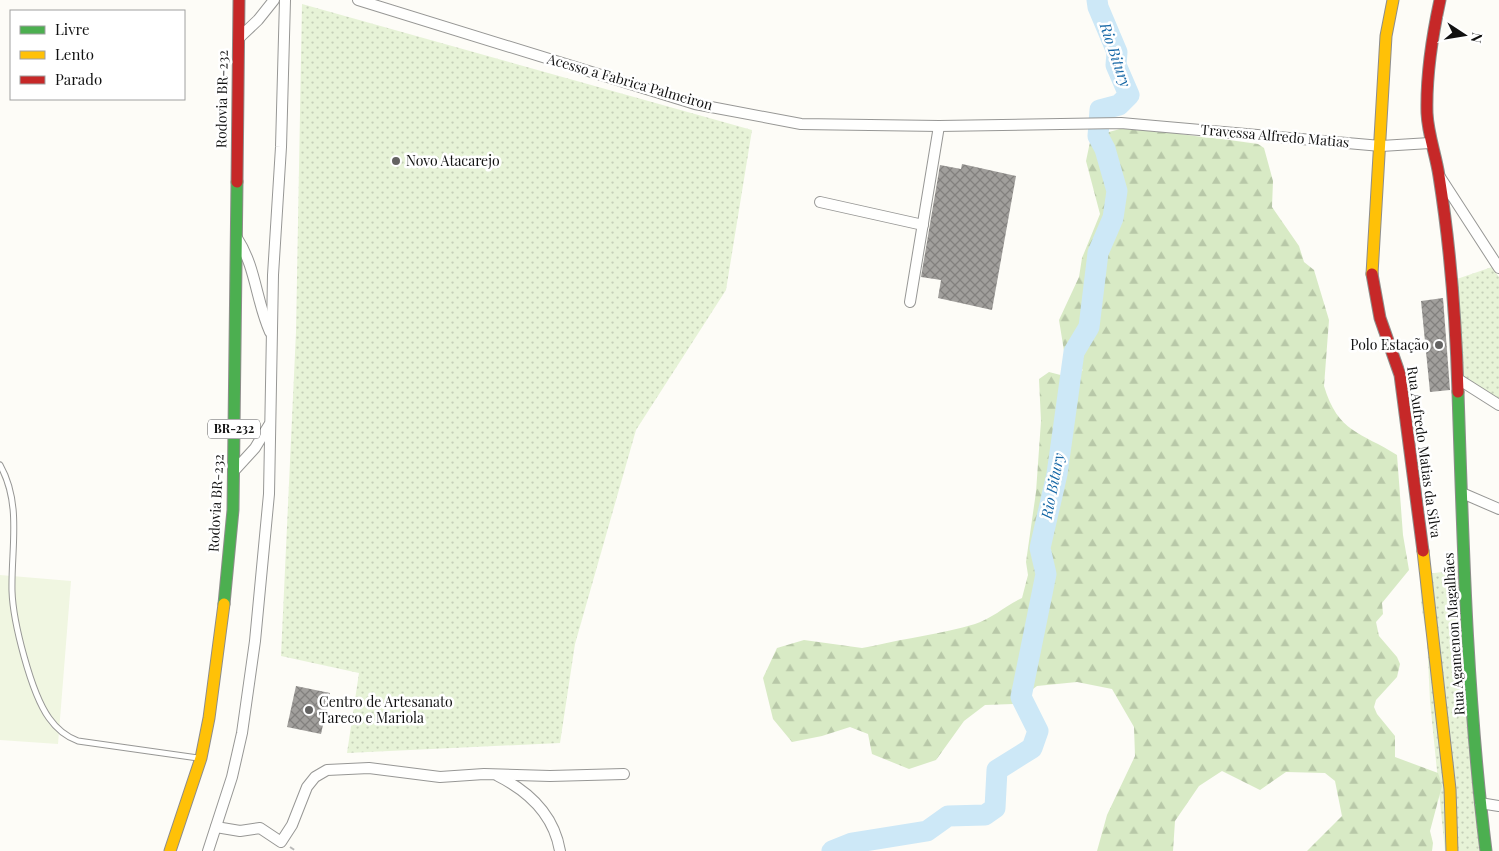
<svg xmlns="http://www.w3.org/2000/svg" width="1499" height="851" viewBox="0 0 1499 851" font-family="'Playfair Display',serif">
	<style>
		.grass { fill: url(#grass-dots) }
		.forest { fill: url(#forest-firs) }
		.pitch { fill: #f0f6e1 }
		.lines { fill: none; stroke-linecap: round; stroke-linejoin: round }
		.river { stroke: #cde8f7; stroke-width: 21 }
		.building { fill: url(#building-cross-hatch) }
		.lane-casing { stroke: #979795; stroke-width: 7 }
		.street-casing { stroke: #979795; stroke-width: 12 }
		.fast-casing { stroke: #8e8d8b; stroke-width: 13 }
		.slow-casing { stroke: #8e8d8b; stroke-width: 13 }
		.jam-casing { stroke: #8e8d8b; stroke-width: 13 }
		.path { stroke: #b9b9b8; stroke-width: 2; stroke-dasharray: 5 2.5; stroke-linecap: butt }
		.lane { stroke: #fffffe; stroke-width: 5 }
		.street { stroke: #fffffe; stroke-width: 10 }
		.fast { stroke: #4caf50; stroke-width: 11 }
		.slow { stroke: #ffc107; stroke-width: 11 }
		.jam { stroke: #c62828; stroke-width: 11 }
		.poi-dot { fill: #646362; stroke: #fff; stroke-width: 2 }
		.labels { text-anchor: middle; stroke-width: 5; stroke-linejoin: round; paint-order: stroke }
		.shield { fill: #fff; stroke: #585858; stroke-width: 1 }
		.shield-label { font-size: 12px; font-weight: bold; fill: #111 }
		.street-label { font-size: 14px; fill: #111; stroke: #fff }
		.poi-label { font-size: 14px; fill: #111; stroke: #fff; text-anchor: start }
		.water-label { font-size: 15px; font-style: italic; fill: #1768a6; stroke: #fff }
	</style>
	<defs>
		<pattern id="grass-dots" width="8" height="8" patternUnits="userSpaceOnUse" patternTransform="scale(1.25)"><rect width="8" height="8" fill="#e7f3d7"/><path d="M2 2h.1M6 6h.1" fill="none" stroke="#c5cfb8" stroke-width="1.8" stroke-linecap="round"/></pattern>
		<pattern id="forest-firs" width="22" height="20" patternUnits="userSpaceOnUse" patternTransform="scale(1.25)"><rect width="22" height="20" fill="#d8eac5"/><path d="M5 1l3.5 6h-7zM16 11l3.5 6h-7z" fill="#b8c8a8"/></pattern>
		<pattern id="building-cross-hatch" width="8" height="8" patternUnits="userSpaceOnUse" patternTransform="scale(1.25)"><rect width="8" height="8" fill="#a19f9c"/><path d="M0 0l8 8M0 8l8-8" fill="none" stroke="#82807e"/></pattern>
	</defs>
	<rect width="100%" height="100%" fill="#fdfcf7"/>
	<!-- grass -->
	<g class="grass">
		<polygon points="302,4 752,130 726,290 636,430 575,644 560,743 347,753 359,673 281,656 296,332"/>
		<polygon points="1492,267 1499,277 1499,401 1461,378 1454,280"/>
		<polygon points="1464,569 1486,851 1445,851 1430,701 1427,638 1421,604 1420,575"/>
	</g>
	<!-- forest -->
	<path class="forest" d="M 1143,127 C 1180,136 1220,138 1258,144 L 1264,148 L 1273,181 L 1272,207 L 1299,246 L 1304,262 L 1314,270 L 1329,320 L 1324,386 C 1338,433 1361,432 1397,455 L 1403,535 L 1409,570 L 1382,603 L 1383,614 L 1376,622 L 1379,636 L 1397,657 L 1400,664 L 1397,677 L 1376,700 L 1374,707 L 1377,714 L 1395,736 L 1395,757 L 1438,773 L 1442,786 L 1430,831 L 1433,843 L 1432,851 L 1307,851 L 1342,816 L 1335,781 L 1325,773 L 1286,772 L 1260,790 L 1222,771 L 1199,786 L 1175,821 L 1173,851 L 1097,851 L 1107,815 L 1135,756 L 1134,727 L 1112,689 L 1077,682 L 1037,686 L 1013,704 L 985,705 L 964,721 L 936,760 L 909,769 L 872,754 L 868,734 L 850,727 L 822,736 L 792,742 L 773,719 L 763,678 L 777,648 L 804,640 L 862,648 L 873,646 C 906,638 942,634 975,624 C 993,618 1005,606 1022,598 L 1028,575 L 1026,562 L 1036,492 L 1041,421 L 1039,379 L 1049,372 L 1072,378 L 1083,370 L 1065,357 L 1059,320 L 1079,277 L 1082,258 L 1100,214 L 1086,161 L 1090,142 L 1094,136 L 1120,129 Z"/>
	<!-- pitch -->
	<polygon class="pitch" points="0,575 71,581 58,744 0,740"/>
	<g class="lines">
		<!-- river -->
		<polyline class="river" points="832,851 852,843 927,831 948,816 985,815 995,808 997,770 1032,748 1038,731 1021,697 1046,574 1040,548 1057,474 1074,352 1089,327 1098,253 1113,218 1117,191 1105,149 1098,136 1100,110 1119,105 1129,95 1116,65 1117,52 1098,7 1097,0"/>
	</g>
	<!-- building -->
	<g class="building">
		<polygon points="962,164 1016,176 992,310 938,298 941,280 921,277 940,165 961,169"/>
		<polygon points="1443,298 1450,390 1430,392 1421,301"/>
		<polygon points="296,686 330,693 321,734 287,727"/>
	</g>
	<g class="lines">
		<!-- lane casing -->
		<g class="lane-casing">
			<path id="lane" d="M 0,465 C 22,504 11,548 12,591 C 13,622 31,693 49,718 C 56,728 67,737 78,741 L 198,758"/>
		</g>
		<!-- street casing -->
		<g class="street-casing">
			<g id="street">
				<polyline points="358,0 695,104 801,124 939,126 1121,123 1381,146 1430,143"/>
				<polyline points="239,38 258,20 274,0"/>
				<polyline points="1440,177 1499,268"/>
				<polyline points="820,202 923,225"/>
				<path d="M 237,238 C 256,267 256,301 270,332"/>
				<polyline points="910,302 939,126"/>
				<polyline points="1458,379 1499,405"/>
				<polyline points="234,471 255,448 269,425"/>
				<polyline points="1462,493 1499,509"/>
				<path d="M 498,776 C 530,792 554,815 560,851"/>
				<polyline points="1480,803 1499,806"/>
				<polyline points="216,827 240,831 260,828 281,842 292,825 307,787 315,777 327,770 369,768 440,777 484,774 550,776 624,774"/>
				<polyline points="208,851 232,777 242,733 255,641 269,494 273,275 281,147 285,0"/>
			</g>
		</g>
		<!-- fast casing -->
		<g class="fast-casing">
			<g id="fast">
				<path d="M 1458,392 C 1463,545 1467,699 1486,851"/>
				<polyline points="224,604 233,510 237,182"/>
			</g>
		</g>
		<!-- slow casing -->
		<g class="slow-casing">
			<g id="slow">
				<polyline points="1372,274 1386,36 1393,0"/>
				<polyline points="1423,551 1450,789 1452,851"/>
				<polyline points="170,851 201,758 209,718 224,604"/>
			</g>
		</g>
		<!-- jam casing -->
		<g class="jam-casing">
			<g id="jam">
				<path d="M 1440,0 C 1432,37 1426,75 1427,113 C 1428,135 1436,155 1439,176 C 1450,245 1456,323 1458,392"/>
				<polyline points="237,182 239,0"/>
				<polyline points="1372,274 1380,318 1400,375 1423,551"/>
			</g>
		</g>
		<!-- path -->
		<polyline class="path" points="290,847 296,851"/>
		<!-- lane -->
		<use href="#lane" class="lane"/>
		<!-- street -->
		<use href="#street" class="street"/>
		<!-- fast -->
		<use href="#fast" class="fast"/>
		<!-- slow -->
		<use href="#slow" class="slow"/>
		<!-- jam -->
		<use href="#jam" class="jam"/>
	</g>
	<!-- markers -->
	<g class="poi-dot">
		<circle cx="396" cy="161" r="5"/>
		<circle cx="1439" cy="345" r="5"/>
		<circle cx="309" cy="710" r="5"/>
	</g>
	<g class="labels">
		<!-- shield labels -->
		<rect class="shield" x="208" y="419.5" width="52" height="19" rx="4"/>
		<g class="shield-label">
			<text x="234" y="433">BR-232</text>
		</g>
		<!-- street labels -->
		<g class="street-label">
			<text transform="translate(630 82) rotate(16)" y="5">Acesso a Fabrica Palmeiron</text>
			<text transform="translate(222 99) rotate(-89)" y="5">Rodovia BR-232</text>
			<text transform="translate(1275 136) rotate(5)" y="5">Travessa Alfredo Matias</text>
			<text transform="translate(1424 452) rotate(82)" y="5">Rua Aufredo Matias da Silva</text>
			<text transform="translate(216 503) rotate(-87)" y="5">Rodovia BR-232</text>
			<text transform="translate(1454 634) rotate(-94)" y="5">Rua Agamenon Magalhães</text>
		</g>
		<!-- poi labels -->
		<g class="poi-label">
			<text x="406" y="166">Novo Atacarejo</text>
			<text x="1429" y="350" text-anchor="end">Polo Estação</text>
			<text x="319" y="707">Centro de Artesanato<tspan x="319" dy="16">Tareco e Mariola</tspan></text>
		</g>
		<!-- water labels -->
		<g class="water-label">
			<text transform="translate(1115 55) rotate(71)" y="5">Rio Bitury</text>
			<text transform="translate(1053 486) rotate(-79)" y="5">Rio Bitury</text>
		</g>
	</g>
	<!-- legend -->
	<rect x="10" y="10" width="175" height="90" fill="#ffffff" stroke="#a0a0a0"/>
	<rect x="20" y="26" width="25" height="8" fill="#4caf50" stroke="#a0a0a0"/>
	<text x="55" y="35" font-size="15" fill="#111111">Livre</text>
	<rect x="20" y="51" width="25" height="8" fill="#ffc107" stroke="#a0a0a0"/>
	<text x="55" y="60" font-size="15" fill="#111111">Lento</text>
	<rect x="20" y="76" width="25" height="8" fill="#c62828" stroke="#a0a0a0"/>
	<text x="55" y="85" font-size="15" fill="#111111">Parado</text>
	<!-- north arrow -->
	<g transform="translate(1464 35) rotate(102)" stroke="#ffffff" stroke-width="4" paint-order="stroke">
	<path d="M0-4L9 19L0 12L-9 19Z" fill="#111111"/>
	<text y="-8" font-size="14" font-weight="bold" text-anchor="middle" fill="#111111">N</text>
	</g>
</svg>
